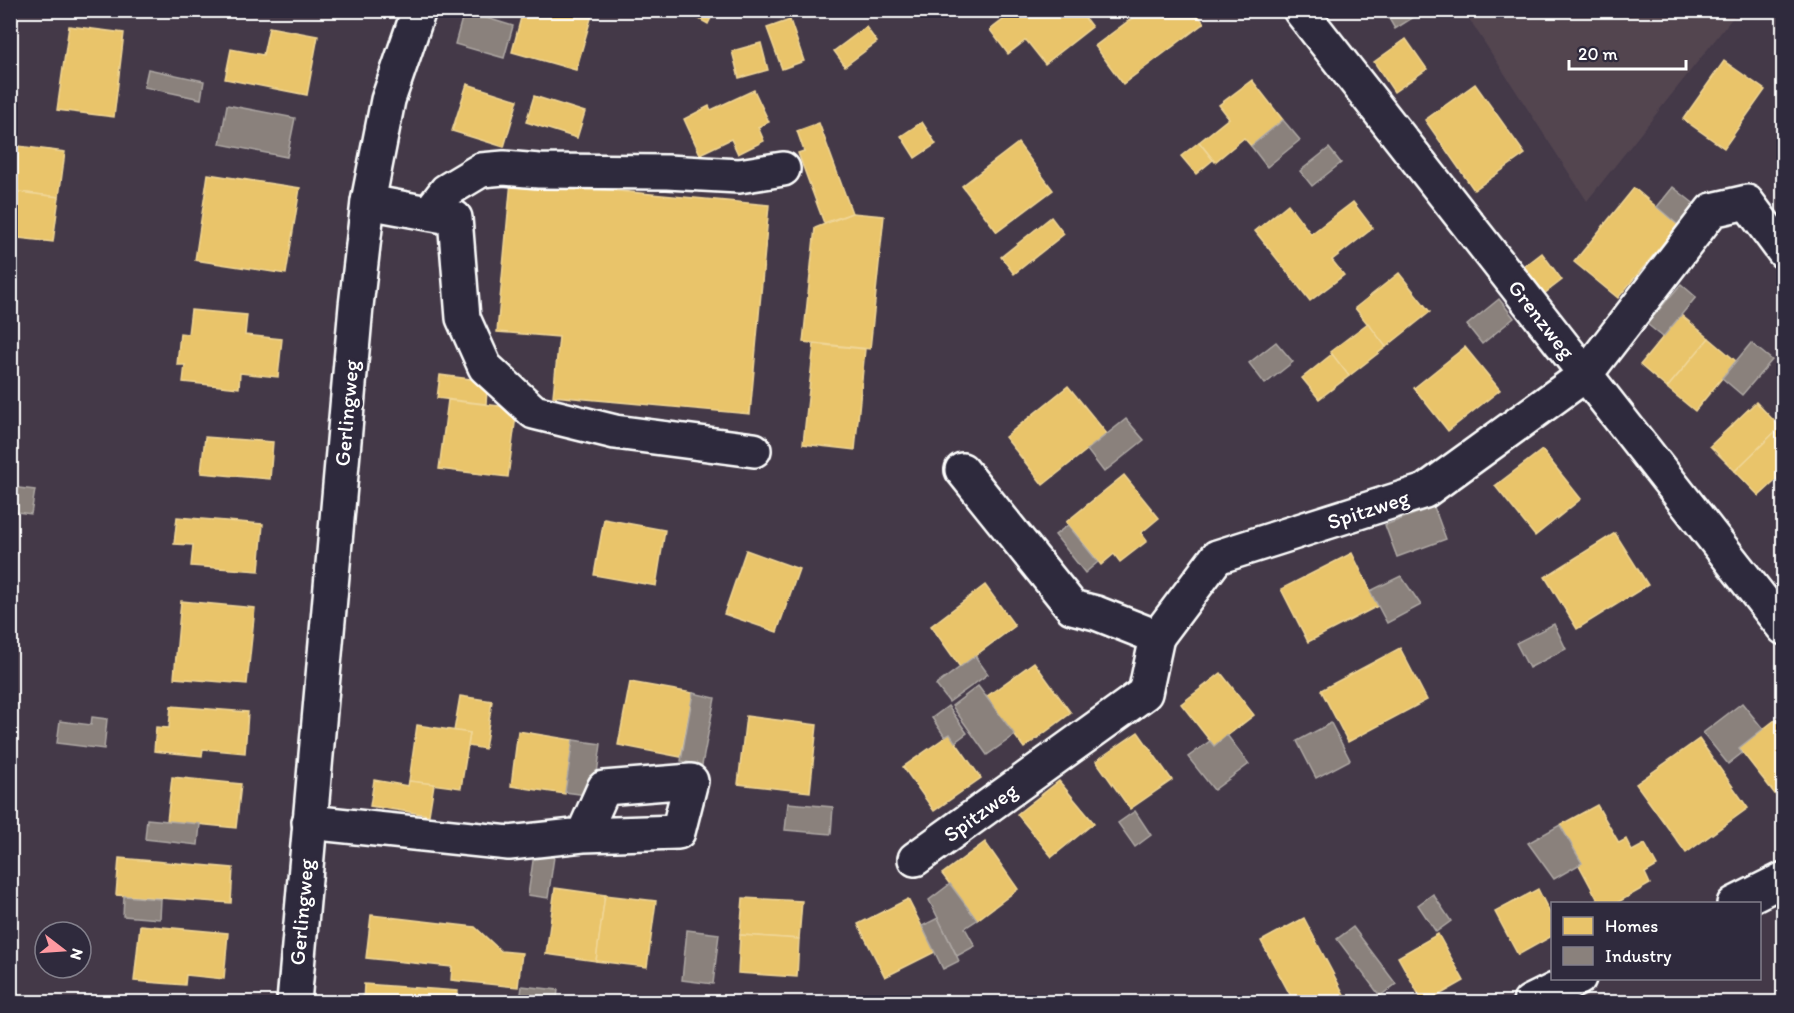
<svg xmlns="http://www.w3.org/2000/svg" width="1794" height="1013" viewBox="0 0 1794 1013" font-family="Itim,sans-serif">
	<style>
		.built { fill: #524450 }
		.homes { fill: #e9c46a; stroke: #f0d697; stroke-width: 1.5 }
		.industry { fill: #8a817c; stroke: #ada7a3; stroke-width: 1.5 }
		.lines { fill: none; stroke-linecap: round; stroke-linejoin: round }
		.minor-casing { stroke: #fff; stroke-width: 38 }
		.minor { stroke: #2f2a3d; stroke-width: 33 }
		.labels { text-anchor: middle; stroke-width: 6; stroke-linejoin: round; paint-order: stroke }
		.street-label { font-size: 22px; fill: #fff; stroke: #2f2a3d }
	</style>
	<rect width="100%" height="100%" fill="#443948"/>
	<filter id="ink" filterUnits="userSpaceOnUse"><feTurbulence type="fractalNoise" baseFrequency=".0167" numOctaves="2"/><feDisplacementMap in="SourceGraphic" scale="12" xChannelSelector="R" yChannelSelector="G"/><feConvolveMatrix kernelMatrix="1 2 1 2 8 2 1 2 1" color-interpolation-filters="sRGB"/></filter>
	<g filter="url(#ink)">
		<!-- built -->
		<polygon class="built" points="1464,11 1738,11 1587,201"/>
		<!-- homes -->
		<g class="homes">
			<polygon points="523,10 575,10 592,15 576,70 512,52"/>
			<polygon points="683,10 715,10 708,24"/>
			<polygon points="1016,10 1079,10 1092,27 1045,64 1026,40 1008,54 990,30"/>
			<polygon points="1143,10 1194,10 1204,23 1123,84 1095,46"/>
			<polygon points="790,20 804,61 782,69 767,28"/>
			<polygon points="69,26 124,33 114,117 57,110"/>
			<polygon points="269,27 318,36 307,95 225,79 231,49 263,55"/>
			<polygon points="866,27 877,42 845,66 834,51"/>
			<polygon points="1406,39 1427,69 1394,92 1374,62"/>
			<polygon points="761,43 768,70 739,78 732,51"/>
			<polygon points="1724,61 1765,90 1724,148 1683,119"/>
			<polygon points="1252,80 1283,120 1251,146 1244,138 1215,162 1199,142 1229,118 1219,105"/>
			<polygon points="467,84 518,100 504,147 452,131"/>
			<polygon points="1475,84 1525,154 1474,190 1425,120"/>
			<polygon points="754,90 769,122 758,127 764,141 738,154 731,139 700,154 684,119 709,106 711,110"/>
			<polygon points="534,96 585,112 577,138 526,122"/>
			<polygon points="922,122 936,144 915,158 901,136"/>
			<polygon points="819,123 852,213 824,223 798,153 804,151 797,131"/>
			<polygon points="1199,142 1213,160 1196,174 1181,156"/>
			<polygon points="1018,143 1053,190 997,232 962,186"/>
			<polygon points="10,145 65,152 59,197 10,191"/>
			<polygon points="208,174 300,188 286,274 195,260"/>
			<polygon points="511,181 769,205 750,414 553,396 559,337 497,332"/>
			<polygon points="1634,188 1678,225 1618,298 1574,262"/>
			<polygon points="10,191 59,197 53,242 10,237"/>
			<polygon points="1353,202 1373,228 1332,260 1344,275 1310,301 1255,231 1288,204 1311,234"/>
			<polygon points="852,213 884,216 870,349 803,342 815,228"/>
			<polygon points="1051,217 1064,234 1014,274 1001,257"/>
			<polygon points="1542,253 1562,280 1540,297 1520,270"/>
			<polygon points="1399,273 1430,312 1386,347 1355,308"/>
			<polygon points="191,310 247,315 245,335 282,339 278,377 240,373 239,388 183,382 185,365 177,365 180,333 188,334"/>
			<polygon points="1681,315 1709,338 1667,388 1640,365"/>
			<polygon points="1368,323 1386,347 1349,376 1330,352"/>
			<polygon points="1709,338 1736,361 1695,411 1667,388"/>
			<polygon points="814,344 865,349 855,450 803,444"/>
			<polygon points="1465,347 1500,390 1448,431 1414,388"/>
			<polygon points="1332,354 1349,376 1319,399 1302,378"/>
			<polygon points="440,375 478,380 487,390 486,404 437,398"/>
			<polygon points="1068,386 1107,434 1043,485 1005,437"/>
			<polygon points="448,400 517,408 508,477 439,469"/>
			<polygon points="1756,402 1780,427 1735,471 1710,446"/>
			<polygon points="1780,427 1784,431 1784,473 1759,496 1735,471"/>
			<polygon points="205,437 273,442 270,479 201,473"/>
			<polygon points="1542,450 1581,499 1535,536 1495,486"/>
			<polygon points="1124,475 1159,518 1141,533 1147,541 1120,562 1114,554 1101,565 1066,522"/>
			<polygon points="177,517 263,524 259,571 191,566 193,545 174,544"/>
			<polygon points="604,519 665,530 656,586 594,575"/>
			<polygon points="1615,533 1648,585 1577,629 1545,577"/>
			<polygon points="746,550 799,569 777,632 724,614"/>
			<polygon points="1352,553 1378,606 1308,642 1281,589"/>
			<polygon points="985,585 1015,626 960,667 931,626"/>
			<polygon points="181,601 255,608 247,684 174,678"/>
			<polygon points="1400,648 1427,700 1348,742 1321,690"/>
			<polygon points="1034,662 1071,713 1024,748 986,697"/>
			<polygon points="1221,673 1254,715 1214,746 1181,704"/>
			<polygon points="630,682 693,693 681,757 618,745"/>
			<polygon points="460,696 492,701 485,749 468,746 470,733 454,731"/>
			<polygon points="171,706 248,712 245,753 203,749 202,756 154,751 156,727 169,728"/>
			<polygon points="1784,713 1784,793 1778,798 1739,748"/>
			<polygon points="746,716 817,725 810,792 738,784"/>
			<polygon points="417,725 470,733 461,788 409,781"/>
			<polygon points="518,731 573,740 565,794 511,786"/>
			<polygon points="1138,732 1172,780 1130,809 1096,761"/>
			<polygon points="950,734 981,778 934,811 903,767"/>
			<polygon points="1699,739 1748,808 1686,853 1636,784"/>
			<polygon points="172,777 241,784 236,828 167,821"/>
			<polygon points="374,780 408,786 409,781 434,784 429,815 370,806"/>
			<polygon points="1059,781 1094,823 1052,857 1017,814"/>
			<polygon points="1597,805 1619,843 1626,839 1632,851 1645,844 1657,866 1645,873 1650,884 1615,904 1600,904 1579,865 1582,863 1560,825"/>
			<polygon points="985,842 1018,889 977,920 942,874"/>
			<polygon points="119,858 233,868 231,903 116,895"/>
			<polygon points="555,888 605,895 596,961 546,954"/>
			<polygon points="1538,889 1552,917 1552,936 1518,955 1495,912"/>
			<polygon points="605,895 656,901 647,967 596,961"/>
			<polygon points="743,898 802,901 799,939 740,935"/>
			<polygon points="908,899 935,952 885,977 858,924"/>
			<polygon points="371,915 475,927 501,951 522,953 518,987 451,980 452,967 366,958"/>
			<polygon points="1304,918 1348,1002 1294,1002 1261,941"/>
			<polygon points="140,925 228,933 224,979 186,975 185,985 134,981"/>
			<polygon points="1438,934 1464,981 1427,1002 1423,1002 1398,957"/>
			<polygon points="740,935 799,939 797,977 738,973"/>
			<polygon points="364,984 458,991 457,1002 363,1002"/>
		</g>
		<!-- industry -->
		<g class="industry">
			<polygon points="1384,10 1425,10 1395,29"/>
			<polygon points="464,11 513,26 504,58 455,44"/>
			<polygon points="148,69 204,81 201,99 144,87"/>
			<polygon points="227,105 295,118 287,157 220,144"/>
			<polygon points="1283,120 1300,140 1267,167 1251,146"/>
			<polygon points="1329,148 1341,163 1312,186 1300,171"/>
			<polygon points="1673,187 1701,209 1684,230 1657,207"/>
			<polygon points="1681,284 1696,297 1663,337 1647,324"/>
			<polygon points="1499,299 1514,318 1482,344 1467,325"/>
			<polygon points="1276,342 1293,362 1265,384 1249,363"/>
			<polygon points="1751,343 1772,360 1742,395 1722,378"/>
			<polygon points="1126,419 1144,440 1104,472 1087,450"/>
			<polygon points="10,487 35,490 31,514 10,511"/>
			<polygon points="1434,507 1446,539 1397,557 1385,525"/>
			<polygon points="1068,525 1098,562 1085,573 1055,535"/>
			<polygon points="1401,576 1421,605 1387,623 1370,591"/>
			<polygon points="1554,624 1566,649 1529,668 1516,643"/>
			<polygon points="975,656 988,674 949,702 936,685"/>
			<polygon points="978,686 1015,735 987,755 952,706"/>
			<polygon points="693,693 715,698 702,765 681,761"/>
			<polygon points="1742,703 1763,729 1739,748 1742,753 1728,764 1703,733"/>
			<polygon points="948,706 967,733 955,742 950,734 945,737 932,718"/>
			<polygon points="92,717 107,719 104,749 57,743 60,721 91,725"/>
			<polygon points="1331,723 1350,760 1316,778 1297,741"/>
			<polygon points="1227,735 1249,764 1214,790 1188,757 1210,741 1214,746"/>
			<polygon points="573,740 601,744 594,796 565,792"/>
			<polygon points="788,803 833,807 831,834 785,830"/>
			<polygon points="1135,811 1151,835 1135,847 1118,823"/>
			<polygon points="147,819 200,824 198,845 145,839"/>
			<polygon points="1560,825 1582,863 1554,879 1528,843"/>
			<polygon points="534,854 554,857 548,898 528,895"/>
			<polygon points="950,884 977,920 965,928 975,946 957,956 929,900"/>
			<polygon points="1433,894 1451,921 1436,932 1418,905"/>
			<polygon points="124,896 161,899 160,919 123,916"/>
			<polygon points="938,918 959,961 943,969 922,926"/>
			<polygon points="1353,927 1396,984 1380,996 1337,939"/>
			<polygon points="687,930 719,934 713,984 682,980"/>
			<polygon points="522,986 558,990 557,999 585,1002 520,1002"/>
		</g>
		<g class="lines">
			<!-- minor casing -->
			<g class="minor-casing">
				<g id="minor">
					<polyline points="1300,10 1784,628"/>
					<polyline points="368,202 455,218 463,318 485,367 534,412 615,432 754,450"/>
					<polyline points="429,213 446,191 481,170 504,168 539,171 667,172 739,176 783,169"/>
					<polyline points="962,470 1072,607 1096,613 1157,637 1217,557 1425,491 1585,375 1712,210 1747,202 1784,252"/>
					<polyline points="309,822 509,843 583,835 678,832 691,781 604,788 583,835"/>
					<polyline points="915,859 1145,693 1157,637"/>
					<polyline points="1734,904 1784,879"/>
					<polyline points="294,1002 356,306 368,202 388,100 419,10"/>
					<polyline points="1530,1002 1579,978"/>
				</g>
			</g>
			<!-- minor -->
			<use href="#minor" class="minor"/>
		</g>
	</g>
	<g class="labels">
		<!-- street labels -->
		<g class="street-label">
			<text transform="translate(1542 319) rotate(52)" y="8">Grenzweg</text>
			<text transform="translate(346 413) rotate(-85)" y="8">Gerlingweg</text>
			<text transform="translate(1368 509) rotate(-18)" y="8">Spitzweg</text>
			<text transform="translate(980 812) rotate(-36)" y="8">Spitzweg</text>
			<text transform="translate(301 912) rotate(-85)" y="8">Gerlingweg</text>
		</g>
	</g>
	<!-- margin -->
	<rect width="1794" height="1013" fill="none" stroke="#2f2a3d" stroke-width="36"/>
	<rect x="18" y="18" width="1758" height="977" fill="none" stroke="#fff" stroke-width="2" filter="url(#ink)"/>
	<!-- legend -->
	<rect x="1551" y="902" width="210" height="78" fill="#2f2a3d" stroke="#827f8b" stroke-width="1.5"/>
	<rect x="1563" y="917" width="30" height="18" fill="#e9c46a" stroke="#827f8b" stroke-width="1.5"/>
	<text x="1605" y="932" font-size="18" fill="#ffffff">Homes</text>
	<rect x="1563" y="947" width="30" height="18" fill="#8a817c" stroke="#827f8b" stroke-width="1.5"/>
	<text x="1605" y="962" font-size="18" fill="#ffffff">Industry</text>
	<!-- north arrow -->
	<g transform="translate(63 950) rotate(107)"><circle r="28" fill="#2f2a3d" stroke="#827f8b" stroke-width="1.5"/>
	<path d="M0-4.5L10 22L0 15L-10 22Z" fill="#ff9aa2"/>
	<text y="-9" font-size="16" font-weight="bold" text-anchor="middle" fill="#ffffff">N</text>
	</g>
	<!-- scale -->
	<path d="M1569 60v9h117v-9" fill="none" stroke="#ffffff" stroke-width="3"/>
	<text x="1578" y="60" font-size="18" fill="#ffffff" stroke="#2f2a3d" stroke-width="4.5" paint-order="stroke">20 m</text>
</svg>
